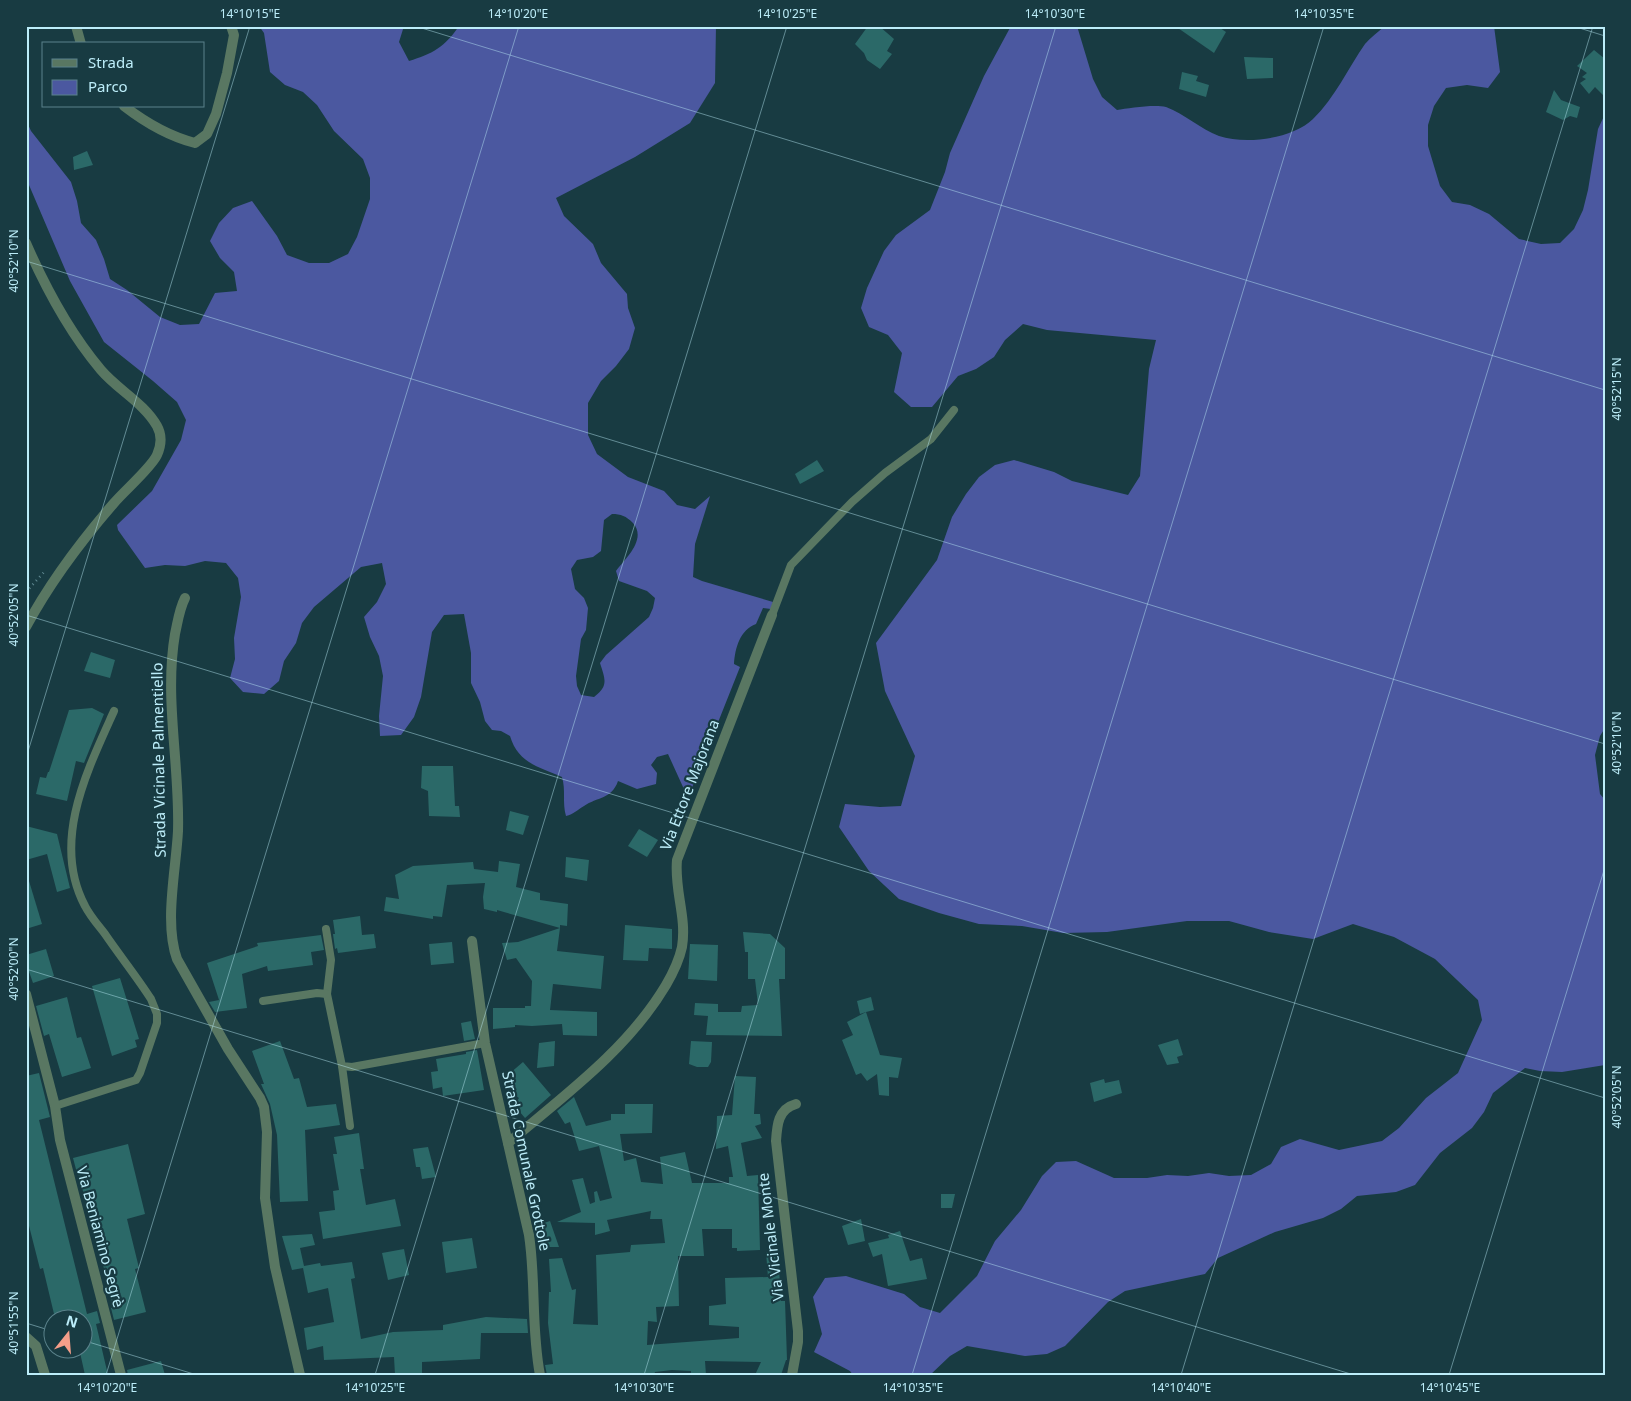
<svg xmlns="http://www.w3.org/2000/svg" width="1631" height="1401" viewBox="0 0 1631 1401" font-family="'Noto Sans',sans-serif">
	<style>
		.green { fill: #4b58a0; fill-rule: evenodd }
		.building { fill: #2b6968 }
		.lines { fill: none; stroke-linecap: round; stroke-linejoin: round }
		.path { stroke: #608992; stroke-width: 2.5; stroke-dasharray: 1 4; stroke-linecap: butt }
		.service { stroke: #597762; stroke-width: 8 }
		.minor { stroke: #597762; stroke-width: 10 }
		.tertiary { stroke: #597762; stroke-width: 10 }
		.ticks { fill: none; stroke: #bcedf9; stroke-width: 1; stroke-opacity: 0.45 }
		.labels { text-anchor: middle; stroke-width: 4.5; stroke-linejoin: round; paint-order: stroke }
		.street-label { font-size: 15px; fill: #bcedf9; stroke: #183b42 }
		.neatline { fill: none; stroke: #bcedf9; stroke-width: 2 }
		.ticks-label { font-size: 12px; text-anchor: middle; fill: #bcedf9 }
	</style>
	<rect width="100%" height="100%" fill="#183b42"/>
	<!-- green -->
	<g class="green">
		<path d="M 259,26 L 404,26 L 399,42 L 409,61 C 432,54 445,47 459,26 L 716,26 L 715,83 L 690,123 L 635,157 L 556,198 L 564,216 L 593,244 L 601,263 L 627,294 L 628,308 L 635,328 L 629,349 L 616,366 L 601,381 L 588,403 L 588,435 L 597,454 L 628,477 L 664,491 L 677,505 L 695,509 L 710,496 L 695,544 L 693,577 L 702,581 L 773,602 L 771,609 L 763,608 L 756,624 C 740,630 735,648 734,664 L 740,667 L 688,798 L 668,754 L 657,757 L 651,765 L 657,773 L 656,784 L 637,789 L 618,781 C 612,799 597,797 584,806 C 577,810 574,814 566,816 C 562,803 566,790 562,777 C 539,767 518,763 510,736 L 501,731 L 492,730 L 485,721 L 480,702 L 471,683 L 471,653 L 464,614 L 444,615 L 432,632 L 421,697 L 414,717 L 401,735 L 380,736 L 379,716 L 383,676 L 379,656 L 370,637 L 364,617 L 377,602 L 386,584 L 382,563 L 361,567 L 314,607 L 302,623 L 296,643 L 284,661 L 279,681 L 264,694 L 243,692 L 230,678 L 235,659 L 234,638 L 241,597 L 238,578 L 226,563 L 205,561 L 185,566 L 165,565 L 145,568 L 118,530 L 117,525 L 152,491 L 181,440 L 186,420 L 177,402 L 153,381 L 104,342 L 70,281 L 26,178 L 26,120 L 31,131 L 71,182 L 77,201 L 81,223 L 96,240 L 104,259 L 110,279 L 127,290 L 160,317 L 180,325 L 199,324 L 215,293 L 237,291 L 234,272 L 220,258 L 210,241 L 219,223 L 233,208 L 252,201 L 277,236 L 287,255 L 309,263 L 329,263 L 348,254 L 357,237 L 370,199 L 370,178 L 363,159 L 334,131 L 317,105 L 303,92 L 285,85 L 270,72 L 264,33 ZM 612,514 C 621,514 626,516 633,523 C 647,539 626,558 616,571 L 619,581 L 647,591 L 655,598 L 653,608 L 649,617 L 606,655 L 600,663 C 605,679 609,686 594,697 L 581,695 L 577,686 L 576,676 L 581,639 L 586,630 L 588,608 L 584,598 L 575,589 L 571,569 L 577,560 L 593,557 L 601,551 L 604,520 Z"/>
		<path d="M 1011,26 L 1077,26 L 1093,79 L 1102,97 L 1117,110 C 1128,108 1155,104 1166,107 C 1185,114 1200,129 1219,136 C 1246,145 1292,139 1313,119 C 1335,98 1348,68 1365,44 C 1370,38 1378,32 1385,26 L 1494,26 L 1500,72 L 1488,88 L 1467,85 L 1446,88 L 1434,106 L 1428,125 L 1428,146 L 1440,186 L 1452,202 L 1470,205 L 1489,214 L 1519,239 L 1541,244 L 1560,243 L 1574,229 L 1583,210 L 1588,190 L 1598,129 L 1605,114 L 1605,728 L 1600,736 L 1595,755 L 1600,794 L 1605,800 L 1605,1065 L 1562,1072 L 1540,1071 L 1525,1068 L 1493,1093 L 1484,1112 L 1472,1128 L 1440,1153 L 1415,1185 L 1396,1192 L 1357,1196 L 1341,1209 L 1323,1218 L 1275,1232 L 1218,1258 L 1205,1274 L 1125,1291 L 1108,1302 L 1065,1346 L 1047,1354 L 1025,1356 L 967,1346 L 950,1356 L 930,1375 L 853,1375 L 850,1371 L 814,1352 L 822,1334 L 813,1297 L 825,1278 L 846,1276 L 904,1294 L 920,1307 L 940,1313 L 977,1276 L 995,1241 L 1021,1210 L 1042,1176 L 1056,1162 L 1076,1161 L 1114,1178 L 1147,1178 L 1167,1175 L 1188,1176 L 1209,1173 L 1229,1176 L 1251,1175 L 1271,1164 L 1281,1147 L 1300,1139 L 1339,1150 L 1382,1141 L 1399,1128 L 1426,1098 L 1458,1073 L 1482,1020 L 1478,1000 L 1435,959 L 1394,937 L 1353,924 L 1313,939 L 1269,932 L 1229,921 L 1187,921 L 1107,932 L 1063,933 L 1022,926 L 979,924 L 939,913 L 899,899 L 869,871 L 839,827 L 845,804 L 880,807 L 901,806 L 915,756 L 885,691 L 876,643 L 937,560 L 952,517 L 966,494 L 979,477 L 995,465 L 1014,460 L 1054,472 L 1072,481 L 1128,495 L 1140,476 L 1149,369 L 1156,340 L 1047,330 L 1023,324 L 1005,340 L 994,357 L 976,369 L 958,376 L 932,407 L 911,407 L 894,392 L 902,353 L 888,335 L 869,327 L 861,308 L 867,288 L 884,251 L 896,235 L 930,210 L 945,172 L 950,153 L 984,76 Z"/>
	</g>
	<!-- building -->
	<g class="building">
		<polygon points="868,26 879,26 894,39 887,51 892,54 880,69 867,60 864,53 855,44"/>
		<polygon points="1175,26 1217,26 1226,32 1214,53"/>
		<polygon points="1594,50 1605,59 1605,97 1595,87 1589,94 1580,83 1586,79 1582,77 1587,73 1577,66"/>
		<polygon points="1244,57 1273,58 1273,78 1247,79"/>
		<polygon points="1182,72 1198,76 1196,81 1209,85 1206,97 1179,89"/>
		<polygon points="1554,90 1561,100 1580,107 1577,118 1570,116 1563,120 1546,112"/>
		<polygon points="87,151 93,165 74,170 73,157"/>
		<polygon points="817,460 824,471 800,484 795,474"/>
		<polygon points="91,652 115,660 110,678 84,671"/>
		<polygon points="92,708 104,714 84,763 76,761 67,801 36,794 40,777 46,778 48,772 49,772 69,710"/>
		<polygon points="422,766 453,766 455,806 459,806 460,817 429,816 428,791 421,788"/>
		<polygon points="510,811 529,816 523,835 506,830"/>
		<polygon points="26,826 57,834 70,888 57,892 47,854 26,860"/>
		<polygon points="639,829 658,840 647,857 628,846"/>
		<polygon points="566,857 589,860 587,881 565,877"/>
		<polygon points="499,861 520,864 516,887 540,893 540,900 568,904 567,926 560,925 560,928 497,910 497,912 484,909 483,897 485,883 447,885 442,917 433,916 433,919 384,911 386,897 399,899 395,875 413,866 473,862 474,869 498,872"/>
		<polygon points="29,881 42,924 26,929 26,882"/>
		<polygon points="360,916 362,935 374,934 376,948 338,953 337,948 335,949 333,934 335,934 333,920"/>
		<polygon points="625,925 672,929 672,949 649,948 648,961 623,960"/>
		<polygon points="560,928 557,951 604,956 601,989 553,984 550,1010 597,1012 597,1036 563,1035 562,1024 532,1026 515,1025 515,1027 493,1029 493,1008 525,1008 525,1006 531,1006 532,981 516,958 507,960 502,943 518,942"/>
		<polygon points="743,932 770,934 785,948 785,979 779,979 782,1036 706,1035 708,1016 694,1015 695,1003 718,1004 718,1012 741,1012 742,1006 758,1005 755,979 748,979 748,952 745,952"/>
		<polygon points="321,935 324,950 311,952 313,965 268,971 267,966 242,974 247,1008 215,1012 209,1002 219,1000 207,963 258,946 257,943"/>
		<polygon points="452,942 454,963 431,965 429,944"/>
		<polygon points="690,944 718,945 717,981 688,979"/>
		<polygon points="46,949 54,976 33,983 26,963 26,955"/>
		<polygon points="120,978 139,1039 135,1040 137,1047 112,1056 92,986"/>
		<polygon points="67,997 77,1038 81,1037 91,1068 62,1077 49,1034 44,1036 36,1006"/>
		<polygon points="871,997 874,1010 866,1012 880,1055 902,1058 898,1078 889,1077 889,1096 879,1095 877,1074 867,1081 861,1073 856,1075 842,1040 853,1035 847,1022 866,1012 860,1014 857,1001"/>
		<polygon points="471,1021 475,1039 464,1041 461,1023"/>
		<polygon points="1178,1039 1183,1055 1177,1057 1179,1063 1167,1065 1158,1045"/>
		<polygon points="280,1041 294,1079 299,1078 307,1107 336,1104 340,1125 305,1130 308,1201 280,1202 277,1135 270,1104 261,1084 264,1084 252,1051"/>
		<polygon points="555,1041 554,1066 537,1068 539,1043"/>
		<polygon points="691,1041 712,1042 711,1062 708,1067 697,1067 689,1064"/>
		<polygon points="477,1050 484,1090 443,1096 442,1087 433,1089 431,1072 438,1071 436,1059 466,1054 466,1052"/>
		<polygon points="523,1062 551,1095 525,1118 514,1105 519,1098 511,1092 515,1081 509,1074"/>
		<polygon points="39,1073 50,1117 39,1120 87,1314 97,1311 100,1323 96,1324 108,1375 85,1375 79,1348 82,1348 82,1318 55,1318 43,1268 40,1269 26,1214 26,1076"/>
		<polygon points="735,1076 756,1077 754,1114 760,1114 761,1124 755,1126 762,1138 741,1143 747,1176 758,1175 760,1250 737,1251 737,1248 732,1248 732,1229 702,1229 704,1256 678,1256 679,1306 656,1307 657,1322 648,1321 647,1345 739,1338 739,1327 709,1325 709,1306 726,1304 725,1278 768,1277 766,1252 778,1252 781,1301 785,1301 787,1360 786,1360 781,1375 755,1375 761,1362 705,1361 706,1375 691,1375 691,1371 672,1370 655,1372 654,1375 547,1375 545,1365 553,1364 548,1323 549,1292 551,1292 549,1259 562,1258 572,1290 576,1289 573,1324 598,1325 596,1255 630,1252 631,1245 665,1243 662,1219 650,1219 651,1211 607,1220 610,1231 595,1235 595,1223 557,1222 581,1212 572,1180 583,1178 590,1204 595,1202 594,1192 597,1191 600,1201 612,1198 599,1146 579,1151 570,1122 565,1124 557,1111 574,1097 586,1126 611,1120 611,1114 625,1114 625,1104 653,1104 652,1133 620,1134 624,1161 636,1158 641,1182 663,1184 660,1157 685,1152 692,1183 729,1183 729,1177 733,1177 728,1146 716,1149 717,1116 732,1115"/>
		<polygon points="1104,1079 1105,1083 1119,1080 1122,1093 1094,1102 1090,1083"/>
		<polygon points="359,1133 364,1169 360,1169 366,1205 395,1199 401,1226 323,1239 319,1212 335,1210 333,1191 339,1190 333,1154 337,1154 334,1137"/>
		<polygon points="128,1144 145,1214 127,1219 139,1268 135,1269 146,1312 114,1320 111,1308 113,1307 106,1276 78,1173 77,1173 73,1158"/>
		<polygon points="428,1147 436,1177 422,1179 420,1167 416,1167 413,1149"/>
		<polygon points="941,1194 955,1194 952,1208 941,1208"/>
		<polygon points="861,1219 865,1241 848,1245 842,1226"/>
		<polygon points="550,1221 559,1247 542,1247 538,1225"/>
		<polygon points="900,1231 910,1261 922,1258 927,1279 888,1286 882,1254 873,1257 868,1243 889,1238 888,1235"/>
		<polygon points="312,1234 315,1245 300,1248 304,1266 320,1263 321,1266 352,1262 355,1278 351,1279 361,1339 393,1332 443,1330 443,1325 486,1317 527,1319 528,1333 481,1333 480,1359 422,1362 422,1375 395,1375 394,1357 324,1360 323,1346 307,1350 304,1328 334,1322 328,1288 308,1293 303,1268 292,1270 282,1236"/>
		<polygon points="472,1238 477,1268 446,1273 442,1242"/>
		<polygon points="404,1249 409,1275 388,1280 382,1253"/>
		<polygon points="161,1361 165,1375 128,1375 127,1370"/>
	</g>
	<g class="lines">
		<!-- path -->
		<polyline class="path" points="26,592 45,571"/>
		<!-- service -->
		<g class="service">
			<polyline points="772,615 791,565 852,502 885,473 931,439 954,410"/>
			<polyline points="326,929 331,960 327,994 342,1066 352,1067 485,1043"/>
			<polyline points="263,1001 317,993 327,994"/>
			<polyline points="342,1066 350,1126"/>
			<path d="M 55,1106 L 136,1080 L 140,1073 L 157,1023 L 157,1014 L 151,999 C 137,977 120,956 105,934 C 98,925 90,916 85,906 C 51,842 87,771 114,711"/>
		</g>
		<!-- minor -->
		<g class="minor">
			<path d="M 185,598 C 179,610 178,621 175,634 C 164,699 180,765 178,831 C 176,870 164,923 177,959 L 228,1049 L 260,1098 L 264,1107 L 267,1132 L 265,1198 L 275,1267 L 300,1375"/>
			<path d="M 472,941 L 485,1043 L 529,1235 C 536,1281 531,1328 540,1375"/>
			<polyline points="26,994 55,1106 60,1140 121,1375"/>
			<path d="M 508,1143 C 565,1095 628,1049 666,985 C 673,973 679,961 682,947 C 687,917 674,890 677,860 L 772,615"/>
			<polyline points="26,1337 36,1346 45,1375"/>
			<path d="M 792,1375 L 798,1342 L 798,1331 L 776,1141 C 777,1125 778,1109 796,1104"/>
		</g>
		<!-- tertiary -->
		<g class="tertiary">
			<polyline points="76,26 81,44"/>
			<path d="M 124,106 C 146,123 168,136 195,143 L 207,134 L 216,114 L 227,73 L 234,35 L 231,26"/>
			<path d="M 26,243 C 46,289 69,332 101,370 C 118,390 144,403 157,426 C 162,435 161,446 157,455 C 151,468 124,491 114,503 C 82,540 49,584 26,627"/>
		</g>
	</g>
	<!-- ticks -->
	<path class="ticks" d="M 415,26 L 1605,390M 1573,26 L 1605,36M 26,261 L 1605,744M 26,615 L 1605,1098M 26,758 L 250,26M 26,969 L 1354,1375M 26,1323 L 52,1331M 82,1340 L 197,1375M 106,1375 L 519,26M 375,1375 L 787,26M 644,1375 L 1056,26M 912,1375 L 1324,26M 1181,1375 L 1593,26M 1449,1375 L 1605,867"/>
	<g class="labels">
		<!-- street labels -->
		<g class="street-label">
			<text transform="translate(159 760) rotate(-91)" y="5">Strada Vicinale Palmentiello</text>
			<text transform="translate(690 785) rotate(-69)" y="5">Via Ettore Majorana</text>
			<text transform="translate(526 1161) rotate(78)" y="5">Strada Comunale Grottole</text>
			<text transform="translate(100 1237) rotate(75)" y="5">Via Beniamino Segrè</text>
			<text transform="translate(771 1237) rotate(-97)" y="5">Via Vicinale Monte</text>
		</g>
	</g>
	<!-- border -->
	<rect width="1631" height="1401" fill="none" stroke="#183b42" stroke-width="55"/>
	<!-- legend -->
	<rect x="42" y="42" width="162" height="65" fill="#183b42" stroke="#5a828b"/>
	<rect x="52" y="59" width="25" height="8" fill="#597762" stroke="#5a828b"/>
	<text x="88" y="68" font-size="15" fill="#bcedf9">Strada</text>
	<rect x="52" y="80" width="25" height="15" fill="#4b58a0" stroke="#5a828b"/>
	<text x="88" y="92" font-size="15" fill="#bcedf9">Parco</text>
	<!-- north arrow -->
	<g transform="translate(68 1334) rotate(17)"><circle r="24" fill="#183b42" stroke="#5a828b"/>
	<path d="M0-4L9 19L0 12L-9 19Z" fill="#f49e89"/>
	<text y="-8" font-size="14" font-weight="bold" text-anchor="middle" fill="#bcedf9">N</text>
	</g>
	<rect x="28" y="28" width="1576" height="1346" class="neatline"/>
	<g class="ticks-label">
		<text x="250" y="18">14°10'15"E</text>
		<text x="518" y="18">14°10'20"E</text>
		<text x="787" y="18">14°10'25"E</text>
		<text x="1055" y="18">14°10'30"E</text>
		<text x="1324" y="18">14°10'35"E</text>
		<text transform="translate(14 261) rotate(-90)" y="4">40°52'10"N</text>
		<text transform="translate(1617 389) rotate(-90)" y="4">40°52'15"N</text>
		<text transform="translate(14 615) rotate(-90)" y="4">40°52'05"N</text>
		<text transform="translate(1617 743) rotate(-90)" y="4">40°52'10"N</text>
		<text transform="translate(14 969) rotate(-90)" y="4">40°52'00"N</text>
		<text transform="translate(1617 1097) rotate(-90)" y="4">40°52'05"N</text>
		<text transform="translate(14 1323) rotate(-90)" y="4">40°51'55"N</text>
		<text x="107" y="1392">14°10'20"E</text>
		<text x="375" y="1392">14°10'25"E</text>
		<text x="644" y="1392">14°10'30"E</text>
		<text x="913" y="1392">14°10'35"E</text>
		<text x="1181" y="1392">14°10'40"E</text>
		<text x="1450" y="1392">14°10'45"E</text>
	</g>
</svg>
